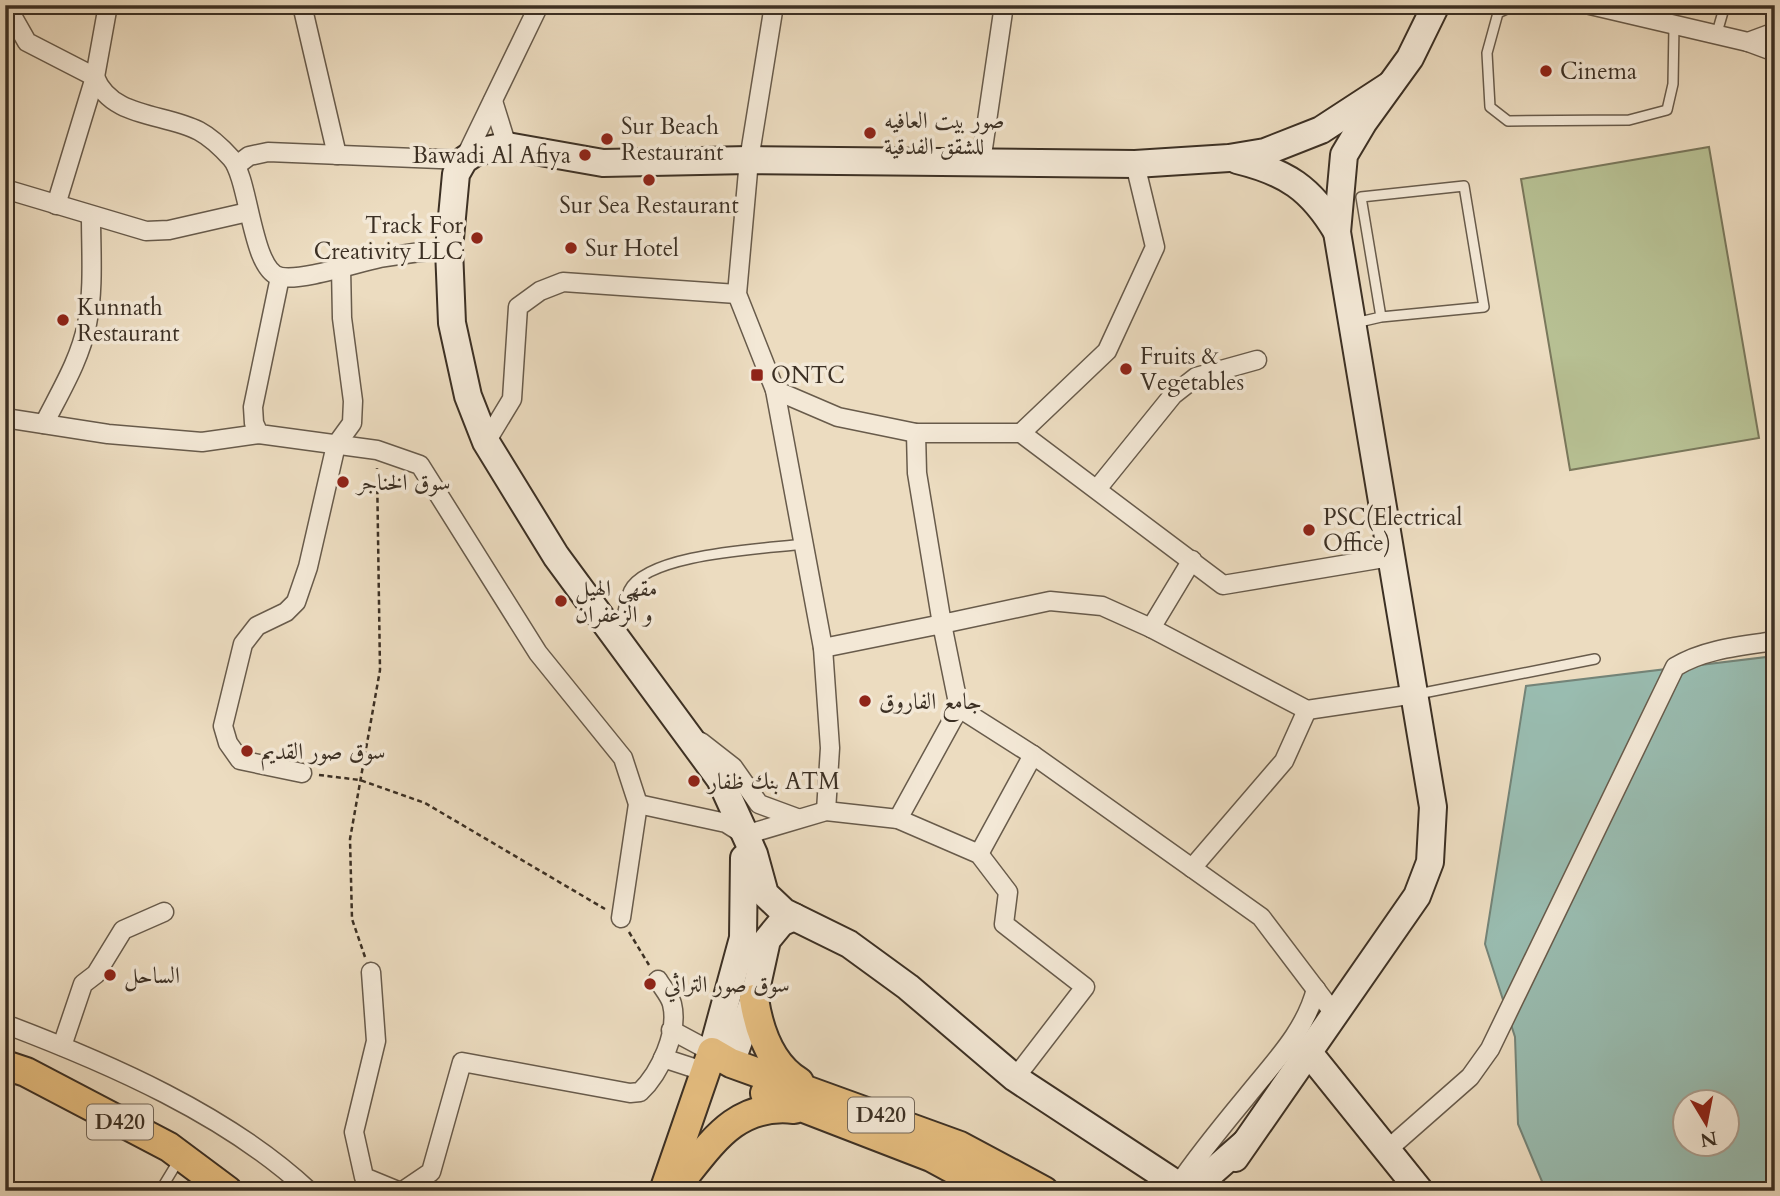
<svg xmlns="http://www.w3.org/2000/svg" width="1780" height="1196" viewBox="0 0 1780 1196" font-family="Cardo,Amiri,serif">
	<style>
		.green { fill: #b7c093; stroke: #7a785c; stroke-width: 2 }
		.water { fill: #99bcb0; stroke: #748478; stroke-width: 2; fill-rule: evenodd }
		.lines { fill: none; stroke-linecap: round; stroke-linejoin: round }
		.lane-casing { stroke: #685b4b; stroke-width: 12 }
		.street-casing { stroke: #685b4b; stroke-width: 21 }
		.secondary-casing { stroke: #3c3024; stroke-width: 30 }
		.primary-casing { stroke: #3c3024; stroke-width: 32 }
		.path { stroke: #3c3024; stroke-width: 2.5; stroke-dasharray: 5 3.5; stroke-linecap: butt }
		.lane { stroke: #f3e8d6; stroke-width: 9 }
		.street { stroke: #f3e8d6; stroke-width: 18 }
		.secondary { stroke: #f3e8d6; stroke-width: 26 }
		.primary { stroke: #e6be80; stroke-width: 28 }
		.poi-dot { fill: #8f2418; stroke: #f3e8d6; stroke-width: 2.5 }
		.labels { text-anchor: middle; stroke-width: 7; stroke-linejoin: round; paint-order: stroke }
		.shield { fill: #f3e8d6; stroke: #736759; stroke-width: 2 }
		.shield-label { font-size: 21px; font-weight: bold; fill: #3c3024 }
		.poi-label { font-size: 23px; fill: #3c3024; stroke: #f3e8d6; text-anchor: start }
	</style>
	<rect width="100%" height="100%" fill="#ecdcc0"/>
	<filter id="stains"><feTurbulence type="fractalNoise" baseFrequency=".00286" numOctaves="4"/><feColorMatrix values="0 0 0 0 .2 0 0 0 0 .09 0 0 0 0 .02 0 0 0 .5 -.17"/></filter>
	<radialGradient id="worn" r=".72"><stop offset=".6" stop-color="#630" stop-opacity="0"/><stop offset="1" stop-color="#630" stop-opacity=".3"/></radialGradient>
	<!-- green -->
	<polygon class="green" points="1709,147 1759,438 1570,470 1521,179"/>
	<!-- water -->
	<path class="water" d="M 1775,656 L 1775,1191 L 1546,1191 L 1518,1124 L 1515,1037 L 1485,944 L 1526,686 ZM 1686,1102 L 1728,1102 L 1728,1144 L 1686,1144 Z"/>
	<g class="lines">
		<!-- lane casing -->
		<g class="lane-casing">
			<g id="lane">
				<polyline points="1538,5 1515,5 1498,13 1487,53 1490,107 1508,121 1629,120 1667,110 1673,84 1674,26"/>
				<polyline points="1716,36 1725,5"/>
				<polyline points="1355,323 1381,317 1484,307 1464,186 1361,197 1381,317"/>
				<path d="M 620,633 C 622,619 623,603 629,590 C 648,553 765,549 804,544"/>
				<polyline points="1418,694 1595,659"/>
				<polyline points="160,1191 180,1158"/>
			</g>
		</g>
		<!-- street casing -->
		<g class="street-casing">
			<g id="street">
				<path d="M 6,5 L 27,42 L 95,77 C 111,118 164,113 199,131 C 212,138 221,147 231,158 C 250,179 251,272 281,277 C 303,281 356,263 380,258 C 403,254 426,251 449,249"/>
				<polyline points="302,5 337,155"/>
				<polyline points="774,5 749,160 737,294 775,390 823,648 830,748 826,811"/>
				<polyline points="1590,5 1748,42 1775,32"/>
				<polyline points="1748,42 1775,52"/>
				<polyline points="493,101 507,146"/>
				<polyline points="981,162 1004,5"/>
				<polyline points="237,165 249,156 268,152 464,160 539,5"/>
				<polyline points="5,189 146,231 169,230 248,212"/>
				<polyline points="56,205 95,77 108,5"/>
				<polyline points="280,277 253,407 254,423 259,434 377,450 420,465 538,653 623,758 638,804 621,918"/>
				<polyline points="775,390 838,417 916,433 1021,433 1223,585 1390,557"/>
				<polyline points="5,418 108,434 202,442 259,434"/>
				<path d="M 44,424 C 60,392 80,360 87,324 C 94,289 91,252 91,216"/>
				<polyline points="916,433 917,473 942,624 1050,601 1102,606 1151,628 1307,710 1415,694"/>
				<polyline points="1021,433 1107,351 1155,247 1135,164"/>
				<polyline points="486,442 512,399 518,307 540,291 563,282 737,294"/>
				<polyline points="1097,489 1173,395 1196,377 1257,360"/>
				<polyline points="1151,628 1192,560"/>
				<polyline points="823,648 942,624 959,708 1033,755 1261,917 1336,1016"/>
				<polyline points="701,742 733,767 759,804 797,818"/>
				<polyline points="302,773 240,760 228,743 223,726 243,644 257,626 286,612 296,602 308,567 336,445 352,423 353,401 342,318 341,267"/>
				<polyline points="638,804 726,823 745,835 826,811 898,819 979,854 1008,892 1004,924 1085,987 1015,1078"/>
				<polyline points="898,819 959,708"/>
				<polyline points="979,854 1033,755"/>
				<polyline points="1192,868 1284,761 1307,710"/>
				<polyline points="371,972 376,1041 354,1132 364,1177 398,1191"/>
				<path d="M 5,1024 C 108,1063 228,1115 309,1191"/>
				<polyline points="671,1030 712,1052"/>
				<polyline points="62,1046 83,984 96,974 123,930 164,912"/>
				<polyline points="663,1058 706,1072"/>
				<path d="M 1387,1150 L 1470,1077 L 1490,1049 L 1675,667 C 1704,649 1741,646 1775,641"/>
				<path d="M 1178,1185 C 1199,1154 1223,1125 1247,1096 C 1274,1062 1305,1032 1316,989"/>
				<path d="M 403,1191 L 431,1172 L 462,1062 L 630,1093 L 640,1092 C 660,1073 679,1032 672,1004 C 670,996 662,987 658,980"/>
			</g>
		</g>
		<!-- secondary casing -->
		<g class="secondary-casing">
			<g id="secondary">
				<path d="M 1237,160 C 1286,172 1311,188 1337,232"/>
				<polyline points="712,1052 743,938 744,858"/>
				<polyline points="1309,1053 1420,1191"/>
				<polyline points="731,1063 754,999 767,940 781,923 794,917"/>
				<polyline points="1244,1144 1203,1180 1178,1185 1015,1078 908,987 849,944 784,912 765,894 754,854 720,779 556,556 486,442 468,396 452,323 449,249 456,174 464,160 476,152 507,146 603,163 749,160 1135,164 1229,158 1265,152 1321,130 1390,85"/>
				<polyline points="1235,1158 1417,896 1430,862 1433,807 1337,232 1344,155 1363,123 1410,58 1436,5"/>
			</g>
		</g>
		<!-- primary casing -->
		<g class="primary-casing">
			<g id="primary">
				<path d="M 754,999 C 759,1031 771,1065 799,1082"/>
				<polyline points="5,1065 26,1072 169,1147 228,1191"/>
				<polyline points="765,1093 931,1157 994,1191"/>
				<path d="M 684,1177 C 715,1138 739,1103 794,1109"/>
				<polyline points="664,1191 712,1052 731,1063 960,1146 1044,1191"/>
			</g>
		</g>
		<!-- path -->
		<g class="path">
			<polyline points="319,775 360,780 425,803 605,909"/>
			<polyline points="629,932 649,965"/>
			<polyline points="365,957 352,919 350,839 380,670 377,468"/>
		</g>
		<!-- lane -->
		<use href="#lane" class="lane"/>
		<!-- street -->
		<use href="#street" class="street"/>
		<!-- secondary -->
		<use href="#secondary" class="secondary"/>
		<!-- primary -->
		<use href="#primary" class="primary"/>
	</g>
	<!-- markers -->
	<g class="poi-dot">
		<circle cx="1546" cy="71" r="7"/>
		<circle cx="870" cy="133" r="7"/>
		<circle cx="607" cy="139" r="7"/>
		<circle cx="585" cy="155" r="7"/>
		<circle cx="649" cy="180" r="7"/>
		<circle cx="477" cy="238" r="7"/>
		<circle cx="571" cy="248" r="7"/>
		<circle cx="63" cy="320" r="7"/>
		<circle cx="1126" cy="369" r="7"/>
		<rect x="750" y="368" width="14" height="14" rx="3.5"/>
		<circle cx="343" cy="482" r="7"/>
		<circle cx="1309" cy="530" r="7"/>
		<circle cx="561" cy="601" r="7"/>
		<circle cx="865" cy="701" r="7"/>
		<circle cx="247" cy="751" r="7"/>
		<circle cx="694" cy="781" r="7"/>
		<circle cx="110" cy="975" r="7"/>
		<circle cx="650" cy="984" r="7"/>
	</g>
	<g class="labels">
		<!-- shield labels -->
		<g class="shield">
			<rect x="848" y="1097.5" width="66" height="35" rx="5"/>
			<rect x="87" y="1104.5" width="66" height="35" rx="5"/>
		</g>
		<g class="shield-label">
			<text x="881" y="1122">D420</text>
			<text x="120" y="1129">D420</text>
		</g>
		<!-- poi labels -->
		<g class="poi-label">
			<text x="1560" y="79">Cinema</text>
			<text x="884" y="128">صور بيت العافيه<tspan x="884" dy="26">للشقق الفدقية</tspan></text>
			<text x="621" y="134">Sur Beach<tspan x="621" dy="26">Restaurant</tspan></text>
			<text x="571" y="163" text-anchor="end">Bawadi Al Afiya</text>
			<text x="649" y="213" text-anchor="middle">Sur Sea Restaurant</text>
			<text x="463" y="233" text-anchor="end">Track For<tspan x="463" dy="26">Creativity LLC</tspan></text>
			<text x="585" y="256">Sur Hotel</text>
			<text x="77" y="315">Kunnath<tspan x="77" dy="26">Restaurant</tspan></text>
			<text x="1140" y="364">Fruits &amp;<tspan x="1140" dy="26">Vegetables</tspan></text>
			<text x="771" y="383">ONTC</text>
			<text x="357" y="490">سوق الخناجر</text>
			<text x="1323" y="525">PSC(Electrical<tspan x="1323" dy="26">Office)</tspan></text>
			<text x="575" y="596">مقهى الهيل<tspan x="575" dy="26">و الزعفران</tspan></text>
			<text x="879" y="709">جامع الفاروق</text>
			<text x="261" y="759">سوق صور القديم</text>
			<text x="708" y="789">بنك ظفار ATM</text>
			<text x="124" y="983">الساحل</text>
			<text x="664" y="992">سوق صور التراثي</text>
		</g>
	</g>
	<!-- margin -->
	<rect width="1780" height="1196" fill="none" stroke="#ecdcc0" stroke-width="28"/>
	<rect x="7" y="7" width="1766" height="1182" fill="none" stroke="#3c3024" stroke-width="3.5"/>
	<rect x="14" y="14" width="1752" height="1168" fill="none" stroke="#3c3024" stroke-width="2"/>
	<!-- north arrow -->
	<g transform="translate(1706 1123) rotate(170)"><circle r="33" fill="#f3e8d6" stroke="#aa9e8f" stroke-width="2"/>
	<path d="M0-5L12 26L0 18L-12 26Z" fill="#8f2418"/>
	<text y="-10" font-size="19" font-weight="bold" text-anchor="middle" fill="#3c3024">N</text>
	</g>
	<rect width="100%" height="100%" filter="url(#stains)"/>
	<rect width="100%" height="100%" fill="url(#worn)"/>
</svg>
